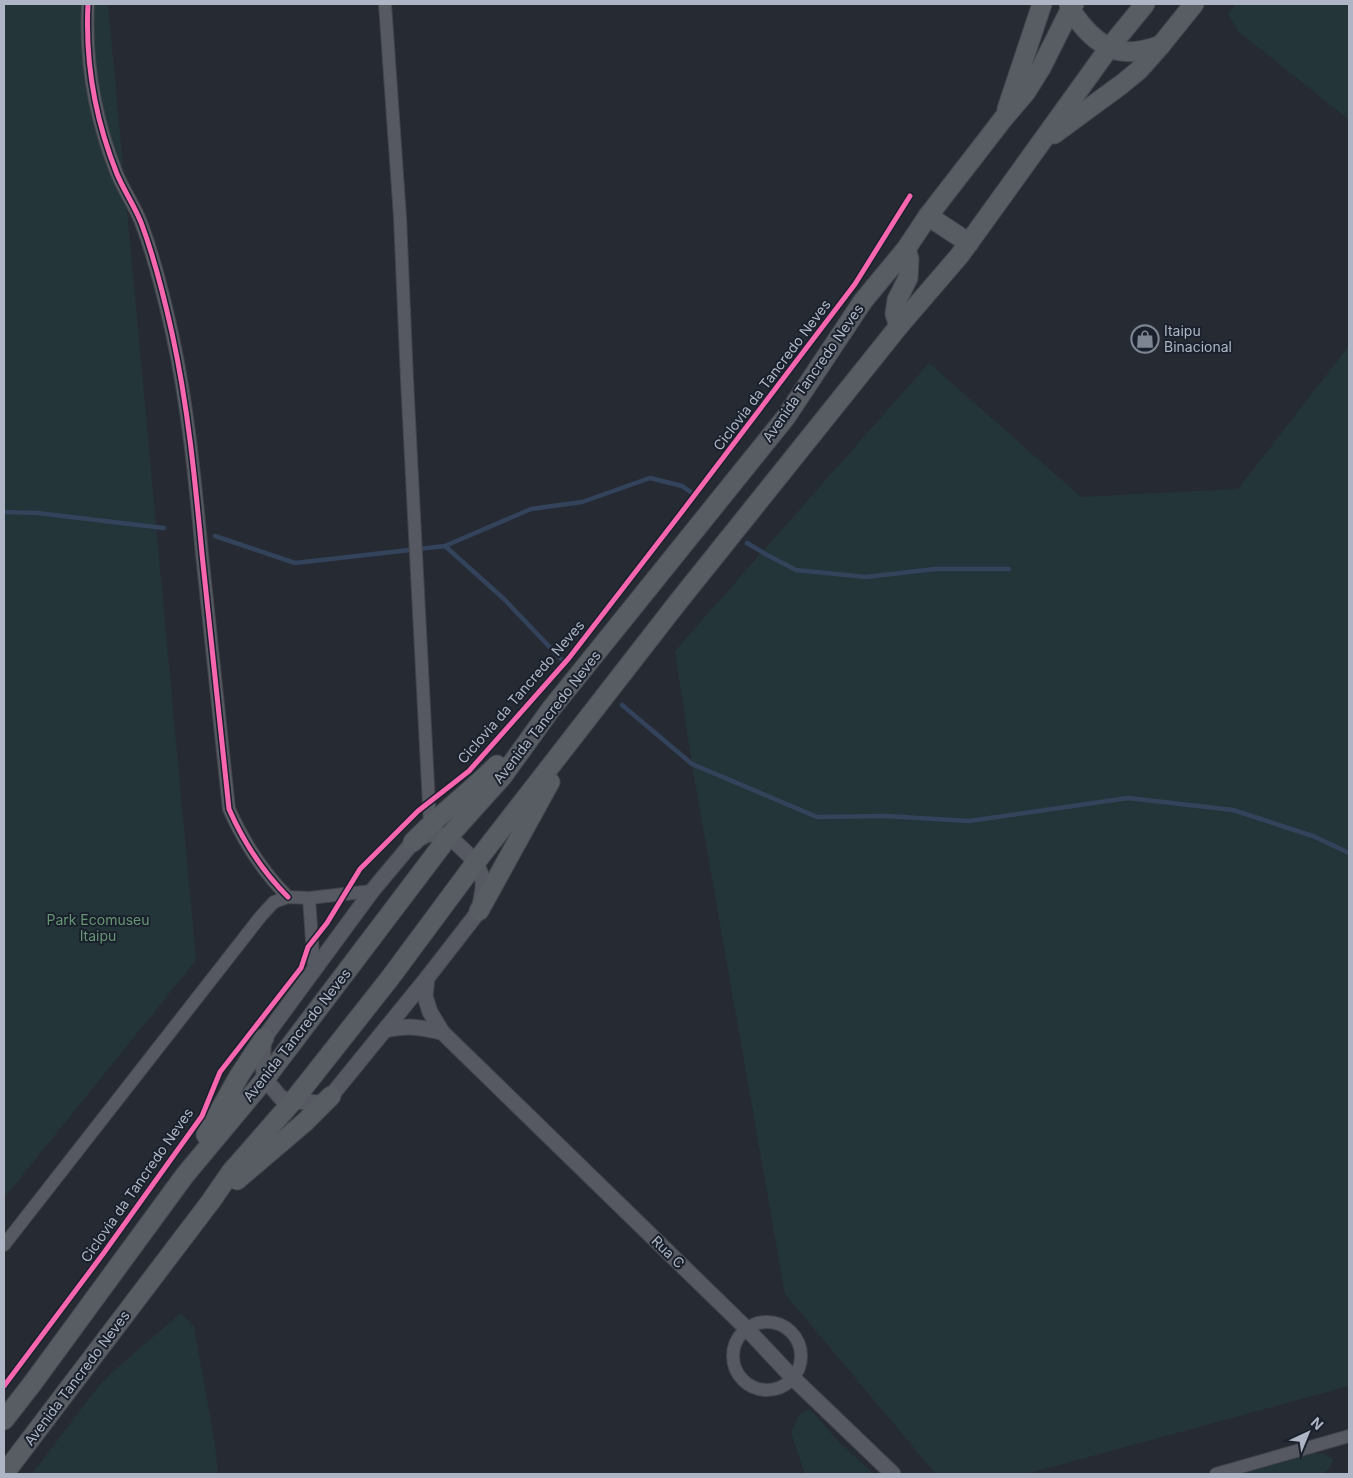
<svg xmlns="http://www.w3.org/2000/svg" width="1353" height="1478" viewBox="0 0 1353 1478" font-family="Inter,sans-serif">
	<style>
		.green { fill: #233538 }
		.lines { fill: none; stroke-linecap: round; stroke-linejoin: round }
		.stream { stroke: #33435b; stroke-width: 4.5 }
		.minor-casing { stroke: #42454b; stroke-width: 14 }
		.tertiary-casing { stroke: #42454b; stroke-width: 17 }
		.primary-casing { stroke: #43474f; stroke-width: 21 }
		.minor { stroke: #565961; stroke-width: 12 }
		.tertiary { stroke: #565961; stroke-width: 15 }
		.primary { stroke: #585c63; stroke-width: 19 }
		.cycleway-casing { stroke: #1a212d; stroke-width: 8 }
		.cycleway { stroke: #f766af; stroke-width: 5 }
		.labels { text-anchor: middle; stroke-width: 4; stroke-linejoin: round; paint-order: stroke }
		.poi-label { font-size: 14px; fill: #aeb6c5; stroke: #1a212d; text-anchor: start }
		.street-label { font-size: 14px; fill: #aeb6c5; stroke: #1a212d }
		.park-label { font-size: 14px; fill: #669572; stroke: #1a212d }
	</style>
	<rect width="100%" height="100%" fill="#262b33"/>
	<!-- green -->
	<g class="green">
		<polygon points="4,4 108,4 196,960 4,1198"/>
		<polygon points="1236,4 1349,4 1349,120 1239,32 1228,14"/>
		<polygon points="1349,346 1349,1386 1026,1474 936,1474 785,1294 692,764 675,651 929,363 1081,497 1238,489"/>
		<polygon points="181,1313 194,1327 215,1445 218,1474 32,1474 98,1387 115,1370"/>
		<polygon points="810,1409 837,1440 873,1474 805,1474 791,1433 799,1415"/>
		<polygon points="1314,1453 1324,1454 1333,1459 1330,1468 1323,1474 1236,1474 1261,1469 1282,1461"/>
	</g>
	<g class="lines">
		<!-- stream -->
		<g class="stream">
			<polyline points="4,512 37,513 164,528"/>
			<polyline points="215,536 295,563 445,546 531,509 582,502 650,478 682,486 692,493"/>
			<polyline points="747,543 767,555 796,570 866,577 935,569 1009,569"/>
			<polyline points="445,546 504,599 563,661"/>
			<polyline points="622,705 692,764 817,817 885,816 969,821 1128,798 1233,810 1313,836 1349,853"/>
		</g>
		<!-- minor casing -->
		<g class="minor-casing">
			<g id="minor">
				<path d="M 88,4 C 85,62 95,119 117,174 C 124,191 136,208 142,225 C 155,260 164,297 172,333 C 188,406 195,480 202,554 C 211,639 220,724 229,809 C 244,843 262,871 288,897"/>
				<polyline points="385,4 400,217 407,380 430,824"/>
				<polyline points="309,898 314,969"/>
				<polyline points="4,1245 261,916 274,902 288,897 309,898 372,891"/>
				<circle cx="767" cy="1356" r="34"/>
				<polyline points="1216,1474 1349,1436"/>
			</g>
		</g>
		<!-- tertiary casing -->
		<g class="tertiary-casing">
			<g id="tertiary">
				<polygon points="428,834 449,836 476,862 483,880 483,889 479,911 427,978 331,1096 319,1103 293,1101 281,1098 265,1079 262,1062 264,1038 372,891 413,842"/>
				<polyline points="427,978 425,996 430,1012 442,1032 746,1328 793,1378 893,1474"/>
				<path d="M 385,1030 C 409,1025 418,1027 442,1032"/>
			</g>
		</g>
		<!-- primary casing -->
		<g class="primary-casing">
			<g id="primary">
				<path d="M 1069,4 C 1070,12 1076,17 1081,24 C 1105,53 1126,58 1161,45"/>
				<polyline points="1007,109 1042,4"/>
				<polyline points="1054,134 1122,84 1139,70 1161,45 1194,4"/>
				<polyline points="928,216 969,243"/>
				<polyline points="899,326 895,314 897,300 908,278 909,259 906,249"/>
				<path d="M 413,842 C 439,815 470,792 497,765"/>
				<polyline points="479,911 550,782"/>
				<polyline points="206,1135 239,1076 264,1038"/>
				<polyline points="237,1180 305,1122 331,1096"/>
				<polyline points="4,1420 32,1384 185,1175 265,1079 449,836 502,777 551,709 786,417 863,301 906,249 928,216 1003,119 1026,92 1041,68 1070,10 1074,4"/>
				<polyline points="4,1474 211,1201 231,1172 293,1101 390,978 476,862 678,602 899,326 960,255 1109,48 1145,4"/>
			</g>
		</g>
		<!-- minor -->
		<use href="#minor" class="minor"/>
		<!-- tertiary -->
		<use href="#tertiary" class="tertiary"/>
		<!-- primary -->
		<use href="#primary" class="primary"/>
		<!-- cycleway casing -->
		<g class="cycleway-casing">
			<g id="cycleway">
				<path d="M 88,4 C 85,62 95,119 117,174 C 124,191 136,208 142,225 C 155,260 164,297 172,333 C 188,406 195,480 202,554 C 211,639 220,724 229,809 C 244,843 262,871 288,897"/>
				<polyline points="4,1386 103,1254 202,1116 220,1072 301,968 308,947 327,923 360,869 418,811 469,771 569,658 681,513 855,284 910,196"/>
			</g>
		</g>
		<!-- cycleway -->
		<use href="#cycleway" class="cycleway"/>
	</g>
	<!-- icons -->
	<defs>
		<g id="shop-ring" transform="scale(1.4375)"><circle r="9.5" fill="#1a212d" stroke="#7e8592" stroke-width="1.5"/><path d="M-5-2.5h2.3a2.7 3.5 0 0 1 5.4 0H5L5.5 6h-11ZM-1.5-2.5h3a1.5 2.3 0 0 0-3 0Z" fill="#7e8592"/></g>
	</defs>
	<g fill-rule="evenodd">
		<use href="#shop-ring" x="1145" y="339"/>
	</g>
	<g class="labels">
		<!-- poi labels -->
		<g class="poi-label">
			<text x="1164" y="336">Itaipu<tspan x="1164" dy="16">Binacional</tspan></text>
		</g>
		<!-- street labels -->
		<g class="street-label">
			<text transform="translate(813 373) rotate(-55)" y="5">Avenida Tancredo Neves</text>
			<text transform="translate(772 375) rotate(-53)" y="5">Ciclovia da Tancredo Neves</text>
			<text transform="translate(521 692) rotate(-49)" y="5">Ciclovia da Tancredo Neves</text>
			<text transform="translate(547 717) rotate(-52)" y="5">Avenida Tancredo Neves</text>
			<text transform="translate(297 1035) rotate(-52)" y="5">Avenida Tancredo Neves</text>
			<text transform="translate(137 1185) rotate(-55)" y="5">Ciclovia da Tancredo Neves</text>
			<text transform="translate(668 1252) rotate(44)" y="5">Rua C</text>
			<text transform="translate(77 1378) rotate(-53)" y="5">Avenida Tancredo Neves</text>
		</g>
		<!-- park labels -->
		<g class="park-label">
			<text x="98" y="925">Park Ecomuseu<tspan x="98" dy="16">Itaipu</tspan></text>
		</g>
	</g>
	<!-- border -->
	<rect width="1353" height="1478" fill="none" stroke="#aeb6c5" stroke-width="10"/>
	<!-- north arrow -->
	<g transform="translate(1308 1433) rotate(44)" stroke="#1a212d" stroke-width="4" paint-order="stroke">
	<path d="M0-4L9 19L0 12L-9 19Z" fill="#aeb6c5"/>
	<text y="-8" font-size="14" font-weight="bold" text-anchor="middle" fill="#aeb6c5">N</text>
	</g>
</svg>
